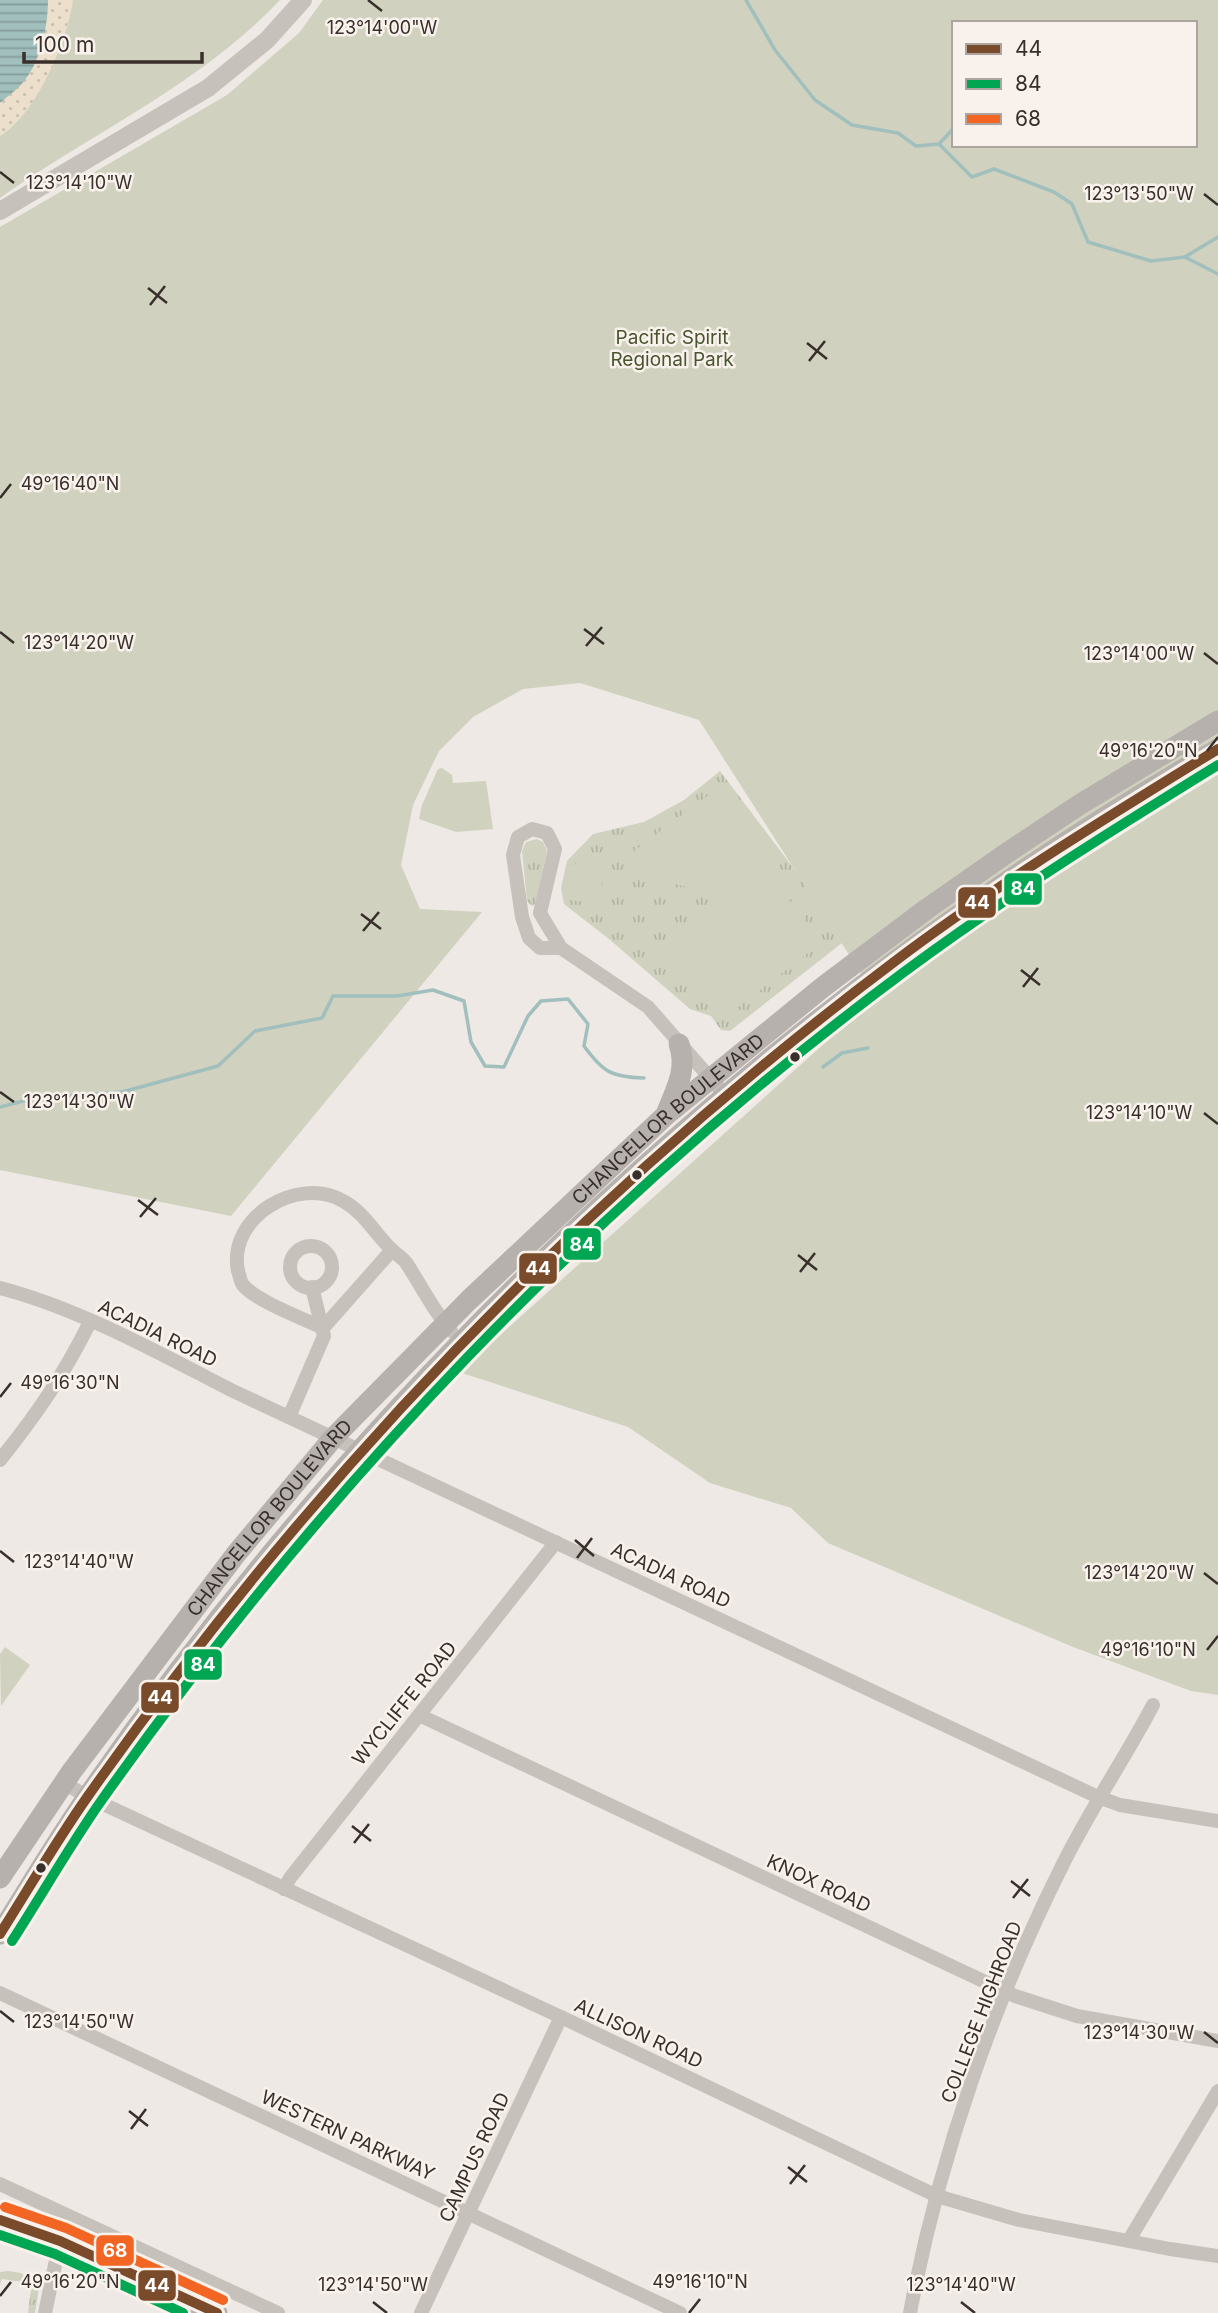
<svg xmlns="http://www.w3.org/2000/svg" width="1218" height="2313" viewBox="0 0 1218 2313" font-family="Inter,sans-serif">
	<style>
		.grass { fill: url(#grass-tufts) }
		.sand { fill: url(#sand-dots) }
		.park { fill: #d0d2bf; fill-rule: evenodd }
		.water { fill: url(#water-rules) }
		.lines { fill: none; stroke-linecap: round; stroke-linejoin: round }
		.stream { stroke: #a1bfbd; stroke-width: 3.5 }
		.minor { stroke: #c7c1bc; stroke-width: 14 }
		.tertiary { stroke: #c7c1bc; stroke-width: 18 }
		.secondary { stroke: #b7b1ad; stroke-width: 21 }
		.bus-1-casing { stroke: #f9f2ec; stroke-width: 16 }
		.bus-2-casing { stroke: #f9f2ec; stroke-width: 16 }
		.bus-3-casing { stroke: #f9f2ec; stroke-width: 16 }
		.bus-1 { stroke: #7a4b2a; stroke-width: 10 }
		.bus-2 { stroke: #00a651; stroke-width: 10 }
		.bus-3 { stroke: #f26522; stroke-width: 10 }
		.ticks { fill: none; stroke: #382e2a; stroke-width: 2.5 }
		.bus-dot { fill: #382e2a; stroke: #f9f2ec; stroke-width: 2.5 }
		.labels { text-anchor: middle; stroke-width: 5; stroke-linejoin: round; paint-order: stroke }
		.park-label { font-size: 19px; fill: #495530; stroke: #f9f2ec }
		.street-label { font-size: 19px; fill: #382e2a; stroke: #f9f2ec }
		.ticks-label { font-size: 18px; text-anchor: middle; fill: #382e2a; stroke: #f9f2ec; stroke-width: 5; stroke-linejoin: round; paint-order: stroke }
		.line-badge { stroke: #f9f2ec; stroke-width: 2.5 }
		.badge-label { font-size: 19px; text-anchor: middle; font-weight: bold; fill: #fff }
	</style>
	<defs>
		<pattern id="grass-tufts" width="24" height="20" patternUnits="userSpaceOnUse" patternTransform="scale(1.75)"><rect width="24" height="20" fill="#d0d2bf"/><path d="M3 7l-1-3M5 7V3M7 7l1-3M15 17l-1-3M17 17v-4M19 17l1-3" fill="none" stroke="#b3b5a4"/></pattern>
		<pattern id="sand-dots" width="8" height="8" patternUnits="userSpaceOnUse" patternTransform="scale(1.75)"><rect width="8" height="8" fill="#ecdfcc"/><path d="M2 2h.1M6 6h.1" fill="none" stroke="#cbc0af" stroke-width="1.8" stroke-linecap="round"/></pattern>
		<pattern id="water-rules" width="6" height="5" patternUnits="userSpaceOnUse" patternTransform="scale(1.75)"><rect width="6" height="5" fill="#a1bfbd"/><path d="M0 2.5h6" fill="none" stroke="#849c9a"/></pattern>
	</defs>
	<rect width="100%" height="100%" fill="#eee9e4"/>
	<!-- grass -->
	<g class="grass">
		<polygon points="720,771 847,939 730,1031 721,1030 711,1016 690,1009 609,939 564,904 561,888 567,861 593,834 644,822 684,800"/>
		<polygon points="537,839 543,842 547,851 536,903 532,906 527,901 522,851 526,842"/>
		<polygon points="8,2271 21,2273 39,2288 35,2313 28,2313 31,2289 23,2287 22,2282 2,2279 0,2284 0,2272"/>
	</g>
	<!-- sand -->
	<path class="sand" d="M 27,0 L 73,0 C 67,41 36,115 0,136 L 0,71 Z"/>
	<!-- park -->
	<g class="park">
		<path d="M 73,0 L 280,0 C 201,84 93,132 0,198 L 0,136 C 36,115 67,41 73,0 Z"/>
		<path d="M 323,0 L 1218,0 L 1218,1695 L 1191,1691 L 1073,1647 L 828,1543 L 791,1508 L 710,1483 L 628,1427 L 459,1372 L 876,997 L 699,720 L 580,683 L 523,689 L 473,717 L 439,751 L 413,805 L 401,865 L 420,909 L 482,912 L 231,1216 L 0,1170 L 0,227 L 227,95 L 299,33 ZM 954,23 L 1195,23 L 1195,145 L 954,145 Z"/>
		<polygon points="442,768 452,775 453,783 486,781 493,829 456,832 419,819 422,805 438,769"/>
		<polygon points="722,785 778,857 745,881 715,893 674,884 652,872 634,851"/>
		<polygon points="582,862 589,868 597,870 602,883 599,900 591,899 587,902 570,900 573,883 567,877 570,865"/>
		<polygon points="767,872 822,942 720,1021 666,951"/>
		<polygon points="5,1647 30,1665 1,1706 0,1654"/>
	</g>
	<!-- water -->
	<path class="water" d="M 0,0 L 48,0 C 48,25 41,60 25,80 C 18,89 8,96 0,103 Z"/>
	<g class="lines">
		<!-- stream -->
		<g class="stream">
			<polyline points="746,0 775,50 815,100 852,125 898,133 916,146 939,144 972,177 994,169 1054,192 1072,204 1088,242 1151,261 1185,257 1218,274"/>
			<polyline points="939,144 954,128"/>
			<polyline points="1185,257 1218,237"/>
			<polyline points="823,1067 842,1053 868,1048"/>
			<path d="M 0,1107 L 31,1099 L 122,1092 L 218,1066 L 255,1031 L 322,1018 L 333,996 L 397,996 L 433,990 L 464,1001 L 471,1042 L 485,1066 L 504,1067 L 528,1016 L 541,1001 L 568,999 L 588,1024 L 584,1046 C 603,1072 611,1077 644,1078"/>
		</g>
		<!-- minor -->
		<g class="minor">
			<polyline points="561,948 540,948 529,938 522,917 513,855 518,837 532,829 547,833 555,849 540,913 561,948 648,1007 725,1095"/>
			<circle cx="311" cy="1267" r="21"/>
			<path d="M 0,1288 C 78,1308 159,1353 231,1390 L 1098,1797 L 1120,1805 L 1218,1821"/>
			<path d="M 323,1328 C 304,1319 256,1301 243,1285 C 240,1281 240,1276 238,1271 C 227,1217 298,1175 343,1201 C 364,1212 375,1234 392,1250 C 397,1255 403,1258 407,1264 C 422,1287 433,1310 451,1331"/>
			<polyline points="323,1328 392,1250"/>
			<polyline points="289,1417 324,1336 312,1287"/>
			<path d="M 0,1460 C 37,1414 63,1376 90,1322"/>
			<polyline points="419,1715 1015,1996 1077,2016 1218,2041"/>
			<polyline points="64,1783 88,1797 561,2017 937,2196 1019,2220 1170,2249 1218,2256"/>
			<polyline points="284,1889 290,1878 556,1542"/>
			<polyline points="0,1993 680,2313"/>
			<polyline points="0,2184 278,2313"/>
			<polyline points="1129,2240 1218,2091"/>
			<polyline points="45,2313 60,2241"/>
			<polyline points="421,2313 561,2017"/>
			<path d="M 910,2313 C 939,2158 993,2003 1064,1862 C 1091,1808 1125,1758 1153,1705"/>
		</g>
		<!-- tertiary -->
		<polyline class="tertiary" points="0,211 208,88 267,40 303,0"/>
		<!-- secondary -->
		<g class="secondary">
			<path d="M 667,1112 C 676,1089 688,1069 679,1044"/>
			<path id="s1" d="M 0,1878 L 72,1771 L 236,1554 L 334,1437 L 469,1300 L 666,1115 L 823,987 L 928,908 L 1004,855 L 1079,805 L 1218,721"/>
			<path d="M 0,1934 C 29,1888 57,1841 88,1796 C 377,1377 776,1003 1218,749"/>
			<polyline points="0,2220 60,2241 217,2313"/>
		</g>
		<!-- bus-1 casing -->
		<g class="bus-1-casing">
			<g id="bus-1">
				<path d="M 0,1934 C 29,1888 57,1840 88,1796 C 313,1477 582,1197 894,962 C 997,884 1108,817 1218,749"/>
				<polyline points="0,2220 60,2241 217,2313"/>
			</g>
		</g>
		<!-- bus-2 casing -->
		<g class="bus-2-casing">
			<g id="bus-2">
				<path d="M 12,1941 C 41,1896 68,1849 99,1804 C 322,1488 593,1203 904,972 C 1005,897 1111,831 1218,765"/>
				<polyline points="0,2235 55,2254 183,2313"/>
			</g>
		</g>
		<!-- bus-3 casing -->
		<g class="bus-3-casing">
			<polyline id="bus-3" points="5,2207 66,2228 223,2300"/>
		</g>
		<!-- bus-1 -->
		<use href="#bus-1" class="bus-1"/>
		<!-- bus-2 -->
		<use href="#bus-2" class="bus-2"/>
		<!-- bus-3 -->
		<use href="#bus-3" class="bus-3"/>
	</g>
	<!-- ticks -->
	<path class="ticks" d="M 368,0 L 382,11M 0,172 L 14,183M 1204,194 L 1218,205M 148,288 L 167,303M 150,305 L 165,286M 807,343 L 827,359M 809,361 L 825,341M 0,498 L 11,484M 584,629 L 604,644M 0,632 L 14,643M 586,646 L 602,627M 1204,653 L 1218,664M 1207,751 L 1218,737M 361,914 L 381,929M 363,931 L 379,912M 1021,970 L 1040,985M 1023,987 L 1038,968M 0,1092 L 14,1102M 1204,1113 L 1218,1124M 138,1200 L 158,1215M 140,1217 L 156,1198M 798,1255 L 817,1270M 800,1272 L 815,1253M 0,1397 L 11,1383M 575,1540 L 594,1556M 0,1551 L 14,1562M 577,1558 L 592,1538M 1204,1573 L 1218,1584M 1207,1650 L 1218,1636M 352,1826 L 371,1841M 354,1843 L 369,1824M 1011,1881 L 1030,1896M 1013,1898 L 1028,1879M 0,2011 L 14,2022M 1204,2032 L 1218,2043M 129,2111 L 148,2126M 131,2129 L 146,2109M 788,2167 L 807,2182M 790,2184 L 805,2165M 0,2296 L 11,2282M 373,2302 L 387,2313M 961,2302 L 975,2313M 689,2313 L 700,2299"/>
	<!-- markers -->
	<g class="bus-dot">
		<circle cx="795" cy="1057" r="6"/>
		<circle cx="637" cy="1175" r="6"/>
		<circle cx="41" cy="1868" r="6"/>
	</g>
	<g class="labels">
		<!-- park labels -->
		<g class="park-label">
			<text x="672" y="344">Pacific Spirit<tspan x="672" dy="22">Regional Park</tspan></text>
		</g>
		<!-- street labels -->
		<g class="street-label">
			<text dy="7" stroke="none"><textPath href="#s1" startOffset="1015">CHANCELLOR BOULEVARD</textPath></text>
			<text transform="translate(158 1333) rotate(26)" y="7">ACADIA ROAD</text>
			<text dy="7" stroke="none"><textPath href="#s1" startOffset="450">CHANCELLOR BOULEVARD</textPath></text>
			<text transform="translate(671 1575) rotate(25)" y="7">ACADIA ROAD</text>
			<text transform="translate(404 1703) rotate(-51)" y="7">WYCLIFFE ROAD</text>
			<text transform="translate(819 1883) rotate(25)" y="7">KNOX ROAD</text>
			<text transform="translate(981 2012) rotate(-69)" y="7">COLLEGE HIGHROAD</text>
			<text transform="translate(639 2033) rotate(25)" y="7">ALLISON ROAD</text>
			<text transform="translate(348 2135) rotate(25)" y="7">WESTERN PARKWAY</text>
			<text transform="translate(474 2157) rotate(-65)" y="7">CAMPUS ROAD</text>
		</g>
	</g>
	<g class="ticks-label">
		<text x="382" y="34">123°14'00"W</text>
		<text x="79" y="189">123°14'10"W</text>
		<text x="1139" y="200">123°13'50"W</text>
		<text x="70" y="490">49°16'40"N</text>
		<text x="79" y="649">123°14'20"W</text>
		<text x="1139" y="660">123°14'00"W</text>
		<text x="1148" y="757">49°16'20"N</text>
		<text x="79" y="1108">123°14'30"W</text>
		<text x="1139" y="1119">123°14'10"W</text>
		<text x="70" y="1389">49°16'30"N</text>
		<text x="79" y="1568">123°14'40"W</text>
		<text x="1139" y="1579">123°14'20"W</text>
		<text x="1148" y="1656">49°16'10"N</text>
		<text x="79" y="2028">123°14'50"W</text>
		<text x="1139" y="2039">123°14'30"W</text>
		<text x="700" y="2288">49°16'10"N</text>
		<text x="70" y="2288">49°16'20"N</text>
		<text x="373" y="2291">123°14'50"W</text>
		<text x="961" y="2291">123°14'40"W</text>
	</g>
	<g class="line-badge">
		<rect x="1003" y="872" width="40" height="34" rx="7" fill="#00a651"/>
		<rect x="957" y="886" width="40" height="33" rx="7" fill="#7a4b2a"/>
		<rect x="562" y="1227" width="40" height="34" rx="7" fill="#00a651"/>
		<rect x="518" y="1252" width="40" height="33" rx="7" fill="#7a4b2a"/>
		<rect x="183" y="1648" width="40" height="33" rx="7" fill="#00a651"/>
		<rect x="140" y="1681" width="40" height="33" rx="7" fill="#7a4b2a"/>
		<rect x="95" y="2234" width="40" height="33" rx="7" fill="#f26522"/>
		<rect x="137" y="2269" width="40" height="33" rx="7" fill="#7a4b2a"/>
	</g>
	<g class="badge-label">
		<text x="1023" y="895">84</text>
		<text x="977" y="909">44</text>
		<text x="582" y="1251">84</text>
		<text x="538" y="1275">44</text>
		<text x="203" y="1671">84</text>
		<text x="160" y="1704">44</text>
		<text x="115" y="2257">68</text>
		<text x="157" y="2292">44</text>
	</g>
	<!-- legend -->
	<rect x="952" y="21" width="245" height="126" fill="#f9f2ec" stroke="#aca49e" stroke-width="2"/>
	<rect x="966" y="44" width="35" height="10" fill="#7a4b2a" stroke="#aca49e" stroke-width="2"/>
	<text x="1015" y="56" font-size="21" fill="#382e2a">44</text>
	<rect x="966" y="79" width="35" height="10" fill="#00a651" stroke="#aca49e" stroke-width="2"/>
	<text x="1015" y="91" font-size="21" fill="#382e2a">84</text>
	<rect x="966" y="114" width="35" height="10" fill="#f26522" stroke="#aca49e" stroke-width="2"/>
	<text x="1015" y="126" font-size="21" fill="#382e2a">68</text>
	<!-- scale -->
	<path d="M24 52v10h178v-10" fill="none" stroke="#382e2a" stroke-width="3.5"/>
	<text x="35" y="52" font-size="21" fill="#382e2a" stroke="#f9f2ec" stroke-width="5" paint-order="stroke">100 m</text>
</svg>
